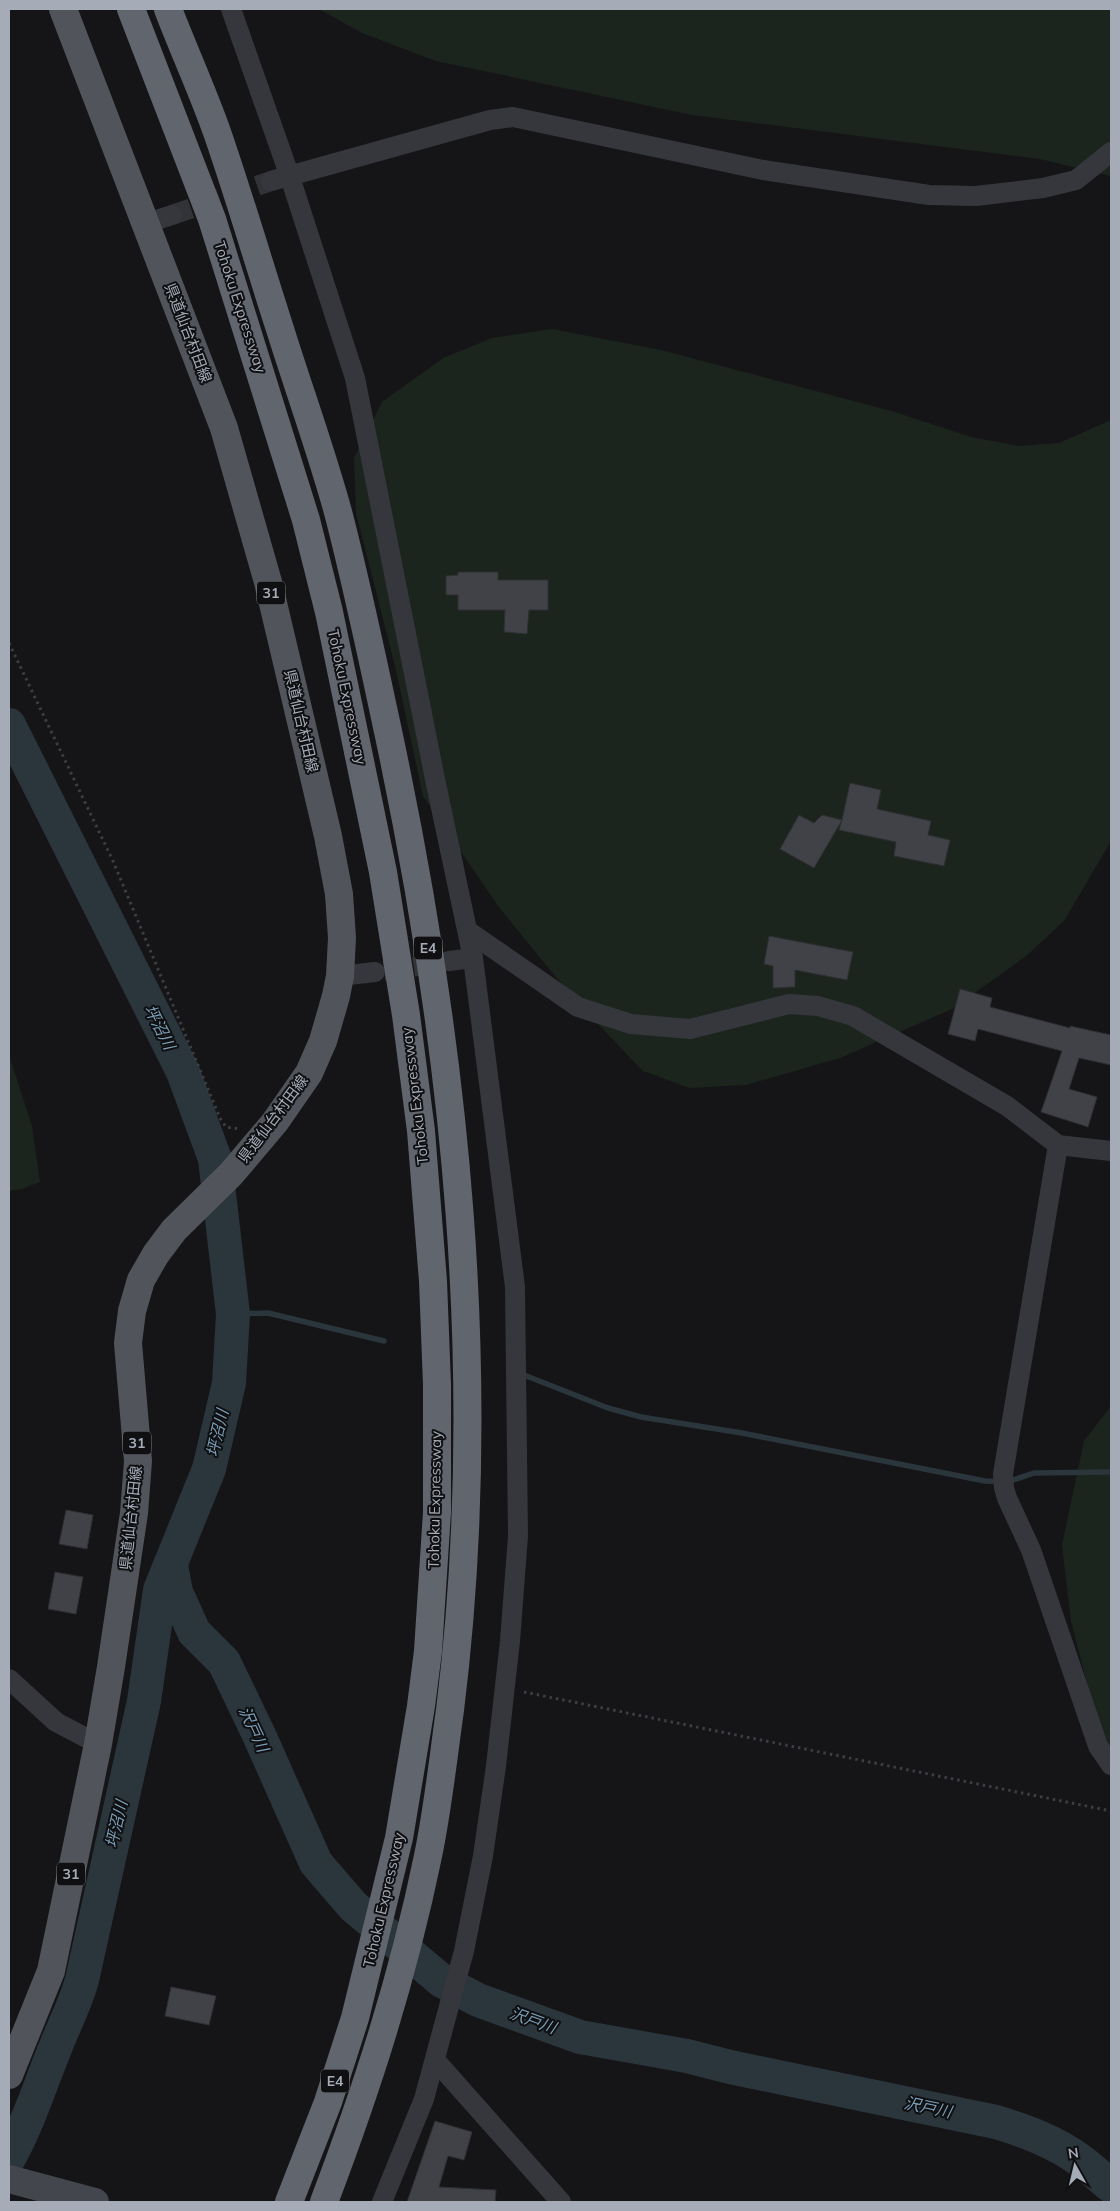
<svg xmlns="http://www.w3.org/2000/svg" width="1120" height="2211" viewBox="0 0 1120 2211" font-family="Mulish,'Noto Sans JP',sans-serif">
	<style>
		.green { fill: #1c251d }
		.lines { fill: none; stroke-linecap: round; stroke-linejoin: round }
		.stream { stroke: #2a353c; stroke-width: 5.5 }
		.river { stroke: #2a353c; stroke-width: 34 }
		.building { fill: #414247; stroke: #2e2f33 }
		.street-tunnel { stroke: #323337; stroke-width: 20; stroke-dasharray: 20 10; stroke-linecap: butt }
		.path { stroke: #3b3e43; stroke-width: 3; stroke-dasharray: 2.5 4; stroke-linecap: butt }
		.street { stroke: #35373c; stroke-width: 20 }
		.secondary { stroke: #43464c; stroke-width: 28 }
		.primary { stroke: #51545b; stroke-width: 28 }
		.highway { stroke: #61656e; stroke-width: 28 }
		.labels { text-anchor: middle; stroke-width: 4; stroke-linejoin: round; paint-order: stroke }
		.shield { fill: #101012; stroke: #787d86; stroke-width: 1 }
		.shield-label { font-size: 14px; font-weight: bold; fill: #a5acb8 }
		.street-label { font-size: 15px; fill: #a5acb8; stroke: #101012 }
		.water-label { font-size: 16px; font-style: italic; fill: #799eb6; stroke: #101012 }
	</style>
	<rect width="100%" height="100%" fill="#151517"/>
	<!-- green -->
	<g class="green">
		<polygon points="319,9 1111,9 1111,176 1040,159 692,115 436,61 362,33"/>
		<polygon points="552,329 661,350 895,412 971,437 1019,446 1059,443 1111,420 1111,841 1064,921 1025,957 952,1009 840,1058 746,1085 690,1088 643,1071 573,998 498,906 423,796 396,670 356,513 354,458 382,402 443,358 492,338"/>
		<polygon points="9,1055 32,1126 40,1182 22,1189 9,1191"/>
		<polygon points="1111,1406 1111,1751 1093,1706 1071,1621 1062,1545 1084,1441"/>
	</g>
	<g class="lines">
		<!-- stream -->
		<g class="stream">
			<polyline points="233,1314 268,1313 384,1341"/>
			<polyline points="524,1375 608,1408 641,1417 742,1433 985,1481 1007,1482 1034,1473 1111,1472"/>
		</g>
		<!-- river -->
		<g class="river">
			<path d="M 9,725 L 183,1072 L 215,1159 L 233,1314 L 229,1383 L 209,1469 L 160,1590 L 144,1701 L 82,1980 C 75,2005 63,2027 54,2051 C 39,2088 28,2124 9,2158"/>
			<path d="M 171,1565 L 176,1592 L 194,1632 L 224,1662 L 259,1735 L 316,1863 L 353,1906 L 442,1981 L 478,2000 L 580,2037 L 687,2056 L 730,2067 L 996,2122 C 1026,2131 1056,2142 1081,2161 C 1092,2169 1101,2178 1111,2186"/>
		</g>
	</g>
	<!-- building -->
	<g class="building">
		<polygon points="458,572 498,572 498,580 548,580 548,610 529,610 527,634 504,632 505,610 458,610 458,595 446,595 446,576 458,575"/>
		<polygon points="850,783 881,790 877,809 931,821 928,835 950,840 944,866 894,856 896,842 839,830 842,820 814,868 780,849 799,815 814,823 822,815 842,820"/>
		<polygon points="769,936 853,952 847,980 795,970 795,987 773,988 773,966 764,964"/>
		<polygon points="960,989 992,998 990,1007 1070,1028 1070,1026 1111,1035 1111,1065 1079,1058 1069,1089 1097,1097 1088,1127 1041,1112 1062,1051 978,1029 975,1041 948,1034"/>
		<polygon points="66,1510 93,1515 87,1549 59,1544"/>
		<polygon points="55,1572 83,1577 76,1614 48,1609"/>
		<polygon points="171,1987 216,1996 209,2025 165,2016"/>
		<polygon points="435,2121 472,2132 464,2160 448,2156 439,2187 496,2190 495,2202 407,2202"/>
	</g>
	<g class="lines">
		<!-- street-tunnel -->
		<g class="street-tunnel">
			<polyline points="172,215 271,181"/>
			<polyline points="384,971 445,962"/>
		</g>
		<!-- path -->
		<g class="path">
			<polyline points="9,643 113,861 220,1118 226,1127 240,1129"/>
			<polyline points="524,1692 1111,1811"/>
		</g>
		<!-- street -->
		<g class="street">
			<polyline points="231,9 289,174 355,378 436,784 473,958 515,1287 518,1536 510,1641 496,1766 483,1856 464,1951 424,2099 382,2202"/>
			<polyline points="271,181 490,120 513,117 763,170 929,195 976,196 1043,188 1076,180 1111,152"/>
			<polyline points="147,223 172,215"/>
			<polyline points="468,931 578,1007 631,1024 690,1029 789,1004 818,1006 853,1016 1007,1106 1058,1145 1111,1151"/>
			<polyline points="449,961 473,958"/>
			<polyline points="340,976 375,972"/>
			<polyline points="1058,1145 1003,1474 1004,1488 1007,1498 1031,1550 1098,1746 1111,1765"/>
			<polyline points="9,1679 56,1722 98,1744"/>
			<polyline points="435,2060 561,2202"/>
		</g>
		<!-- secondary -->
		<polyline class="secondary" points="9,2179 95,2202"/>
		<!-- primary -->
		<polyline class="primary" points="9,2075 51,1971 98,1744 111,1667 134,1513 138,1461 128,1343 132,1311 141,1280 156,1254 174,1230 231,1174 275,1122 309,1073 323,1041 336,996 340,976 342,938 339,894 328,836 268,582 224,428 63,9"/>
		<!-- highway -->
		<g class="highway">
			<polyline points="131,9 212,219 306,520 329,612 383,872 406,1015 421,1131 433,1281 437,1385 437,1512 428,1651 421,1706 399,1838 355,2018 328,2102 289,2202"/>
			<path d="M 168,9 C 184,51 203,92 218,135 C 240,199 259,264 280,329 C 299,390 321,450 338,512 C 356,581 371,652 386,722 C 456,1046 491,1380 450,1710 C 443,1759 438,1808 428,1856 C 403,1977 368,2086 324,2202"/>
		</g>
	</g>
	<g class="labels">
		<!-- shield labels -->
		<g class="shield">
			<rect x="257" y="581.5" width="28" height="23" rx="4"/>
			<rect x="414" y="936.5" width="28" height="23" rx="4"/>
			<rect x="123" y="1431.5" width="28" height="23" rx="4"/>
			<rect x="57" y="1862.5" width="28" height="23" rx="4"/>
			<rect x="321" y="2069.5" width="28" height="23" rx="4"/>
		</g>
		<g class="shield-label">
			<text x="271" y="598">31</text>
			<text x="428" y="953">E4</text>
			<text x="137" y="1448">31</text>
			<text x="71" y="1879">31</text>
			<text x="335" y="2086">E4</text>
		</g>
		<!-- street labels -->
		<g class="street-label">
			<text transform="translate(240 307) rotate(72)" y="5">Tohoku Expressway</text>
			<text transform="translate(188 333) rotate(69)" y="5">県道仙台村田線</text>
			<text transform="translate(347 697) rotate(78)" y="5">Tohoku Expressway</text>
			<text transform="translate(301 721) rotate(77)" y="5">県道仙台村田線</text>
			<text transform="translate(415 1096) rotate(-97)" y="5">Tohoku Expressway</text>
			<text transform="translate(273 1119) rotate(-53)" y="5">県道仙台村田線</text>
			<text transform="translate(435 1500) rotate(-89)" y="5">Tohoku Expressway</text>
			<text transform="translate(131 1518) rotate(-84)" y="5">県道仙台村田線</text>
			<text transform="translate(384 1900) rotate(-77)" y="5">Tohoku Expressway</text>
		</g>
		<!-- water labels -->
		<g class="water-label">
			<text transform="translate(160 1027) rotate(63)" y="6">坪沼川</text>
			<text transform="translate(217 1433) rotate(-77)" y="6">坪沼川</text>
			<text transform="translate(254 1729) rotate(65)" y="6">沢戸川</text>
			<text transform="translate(116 1824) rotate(-77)" y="6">坪沼川</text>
			<text transform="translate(533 2020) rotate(20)" y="6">沢戸川</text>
			<text transform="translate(928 2107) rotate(12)" y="6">沢戸川</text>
		</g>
	</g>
	<!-- border -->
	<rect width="1120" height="2211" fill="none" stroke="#a5acb8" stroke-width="20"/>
	<!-- north arrow -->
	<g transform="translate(1075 2166) rotate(352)" stroke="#101012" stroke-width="4" paint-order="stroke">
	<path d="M0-4L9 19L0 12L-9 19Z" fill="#a5acb8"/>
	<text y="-8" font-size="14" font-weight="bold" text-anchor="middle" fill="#a5acb8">N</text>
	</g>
</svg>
